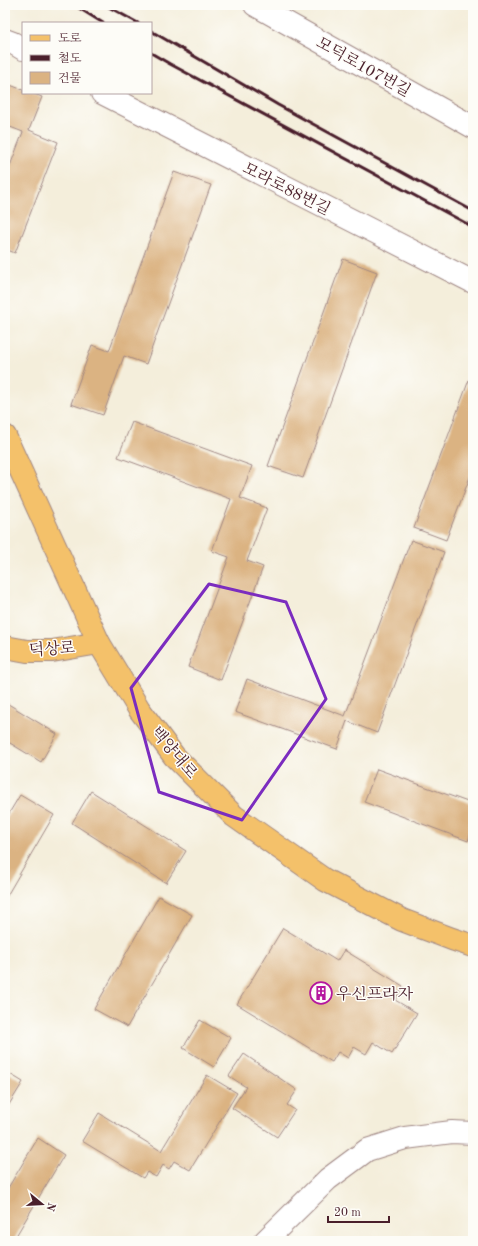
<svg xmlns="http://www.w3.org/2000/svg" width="478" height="1246" viewBox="0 0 478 1246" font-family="'Old Standard TT','Noto Serif KR',serif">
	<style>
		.building { fill: #dbb382 }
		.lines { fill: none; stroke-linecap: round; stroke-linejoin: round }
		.minor-casing { stroke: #9f8683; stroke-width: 24 }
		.major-casing { stroke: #9f8683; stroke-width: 24 }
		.minor { stroke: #fff; stroke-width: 22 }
		.major { stroke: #f4c16a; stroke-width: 22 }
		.rail { stroke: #4a1f2b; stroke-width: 3 }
		.marked { fill: none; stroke: #7b2cbf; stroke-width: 3; stroke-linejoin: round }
		.labels { text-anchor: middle; stroke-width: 3; stroke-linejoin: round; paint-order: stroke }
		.street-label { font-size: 16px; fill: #4a1f2b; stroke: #fdfcf7 }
		.poi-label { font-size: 16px; fill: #4a1f2b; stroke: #fdfcf7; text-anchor: start }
	</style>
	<rect width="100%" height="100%" fill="#fdfcf7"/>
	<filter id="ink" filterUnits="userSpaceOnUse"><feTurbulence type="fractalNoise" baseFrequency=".025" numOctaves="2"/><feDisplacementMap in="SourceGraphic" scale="8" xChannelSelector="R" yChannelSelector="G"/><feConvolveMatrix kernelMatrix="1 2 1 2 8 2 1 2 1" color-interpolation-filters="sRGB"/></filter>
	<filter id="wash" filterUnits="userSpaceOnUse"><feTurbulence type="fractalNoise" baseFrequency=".012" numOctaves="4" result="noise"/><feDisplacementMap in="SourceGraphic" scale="16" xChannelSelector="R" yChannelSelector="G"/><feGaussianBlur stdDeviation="0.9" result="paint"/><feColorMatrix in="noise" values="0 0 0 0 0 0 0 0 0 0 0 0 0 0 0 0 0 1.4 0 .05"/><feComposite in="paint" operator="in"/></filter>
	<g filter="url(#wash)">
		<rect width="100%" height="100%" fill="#f4eedb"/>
		<g id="blocks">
			<!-- building -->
			<g class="building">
				<polygon points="5,83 23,90 23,93 32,93 42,97 29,130 58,142 15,253 5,249 5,179 23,132 5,125"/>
				<polygon points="174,172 211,185 146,364 124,356 103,415 71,404 92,345 109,351"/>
				<polygon points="343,259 377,272 303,478 268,466"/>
				<polygon points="473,369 473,469 446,540 414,528"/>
				<polygon points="132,422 252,466 240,498 267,508 247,561 263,567 221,680 188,667 229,557 212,551 231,499 118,457"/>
				<polygon points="411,540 444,552 377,733 347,721 337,749 235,712 247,679 345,716"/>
				<polygon points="5,702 57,734 41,762 5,740"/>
				<polygon points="377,769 473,804 473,827 468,841 364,802"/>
				<polygon points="91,791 186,851 166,883 72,823"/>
				<polygon points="20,795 54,815 5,899 5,820"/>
				<polygon points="159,896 192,915 127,1027 94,1009"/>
				<polygon points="283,928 337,961 344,950 403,986 395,1000 417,1013 392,1054 373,1042 366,1054 354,1047 348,1058 338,1052 332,1062 237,1004"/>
				<polygon points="200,1020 231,1038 214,1067 183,1048"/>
				<polygon points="244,1054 297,1090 287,1105 295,1110 277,1137 232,1108 246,1087 229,1076"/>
				<polygon points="5,1071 23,1082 5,1111"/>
				<polygon points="207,1075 237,1093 190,1170 174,1161 169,1169 163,1165 156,1177 147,1172 143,1178 82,1141 99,1113 161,1151"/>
				<polygon points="38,1138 64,1155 13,1241 5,1241 5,1193"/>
			</g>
		</g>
	</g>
	<g filter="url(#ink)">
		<use href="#blocks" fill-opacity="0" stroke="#9f8683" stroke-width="1"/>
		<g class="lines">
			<!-- minor casing -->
			<g class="minor-casing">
				<g id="minor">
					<polyline points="255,5 473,127"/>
					<polyline points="5,40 13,43 23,49"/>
					<polyline points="102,93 473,282"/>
					<polyline points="265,1241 328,1179 367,1150 405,1138 452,1132 473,1133"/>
				</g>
			</g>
			<!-- major casing -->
			<g class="major-casing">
				<g id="major">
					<polyline points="5,436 99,643 139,709 174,756 234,816 325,880 402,920 452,939 473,946"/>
					<polyline points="5,647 27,651 52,651 99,643"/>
				</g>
			</g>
			<!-- minor -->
			<use href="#minor" class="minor"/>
			<!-- major -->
			<use href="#major" class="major"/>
			<!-- rail -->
			<g class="rail">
				<polyline points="74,5 103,23"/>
				<polyline points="105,5 138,23"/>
				<polyline points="151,31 278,105 473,211"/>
				<polyline points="151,53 170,64 473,227"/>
			</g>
		</g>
	</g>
	<!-- marked area -->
	<path class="marked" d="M 209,584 L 286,602 L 326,699 L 242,820 L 159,792 L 131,688 Z"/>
	<!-- icons -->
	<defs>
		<g id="building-ring" transform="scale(1.15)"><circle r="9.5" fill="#fdfcf7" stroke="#b5179e" stroke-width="1.5"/><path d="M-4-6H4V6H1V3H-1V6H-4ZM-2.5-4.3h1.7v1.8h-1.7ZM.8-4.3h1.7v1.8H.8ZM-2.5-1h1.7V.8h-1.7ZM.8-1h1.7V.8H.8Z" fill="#b5179e"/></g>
	</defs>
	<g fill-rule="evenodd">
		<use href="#building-ring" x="321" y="993"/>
	</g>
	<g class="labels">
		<!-- street labels -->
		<g class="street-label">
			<text transform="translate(364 66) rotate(29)" y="6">모덕로107번길</text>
			<text transform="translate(287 188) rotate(27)" y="6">모라로88번길</text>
			<text transform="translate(52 648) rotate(-4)" y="6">덕상로</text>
			<text transform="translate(175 752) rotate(50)" y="6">백양대로</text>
		</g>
		<!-- poi labels -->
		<g class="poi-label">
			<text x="336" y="999">우신프라자</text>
		</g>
	</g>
	<!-- margin -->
	<rect width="478" height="1246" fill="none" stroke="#fdfcf7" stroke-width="20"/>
	<!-- legend -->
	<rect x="22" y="22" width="130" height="72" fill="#fdfcf7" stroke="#b5a4a5"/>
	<rect x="30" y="35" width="20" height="6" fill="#f4c16a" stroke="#b5a4a5"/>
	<text x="58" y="42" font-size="12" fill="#4a1f2b">도로</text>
	<rect x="30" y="55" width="20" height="6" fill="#4a1f2b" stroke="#b5a4a5"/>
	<text x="58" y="62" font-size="12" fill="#4a1f2b">철도</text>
	<rect x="30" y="72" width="20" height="12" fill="#dbb382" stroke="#b5a4a5"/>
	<text x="58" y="82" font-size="12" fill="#4a1f2b">건물</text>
	<!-- north arrow -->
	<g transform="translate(42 1204) rotate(108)" stroke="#fdfcf7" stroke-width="3" paint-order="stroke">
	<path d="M0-3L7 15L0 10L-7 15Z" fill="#4a1f2b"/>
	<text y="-6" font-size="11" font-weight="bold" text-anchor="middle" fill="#4a1f2b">N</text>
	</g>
	<!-- scale -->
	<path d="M328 1216v6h61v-6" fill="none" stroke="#4a1f2b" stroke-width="2"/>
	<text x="334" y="1216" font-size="12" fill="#4a1f2b" stroke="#fdfcf7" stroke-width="3" paint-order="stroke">20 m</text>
</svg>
